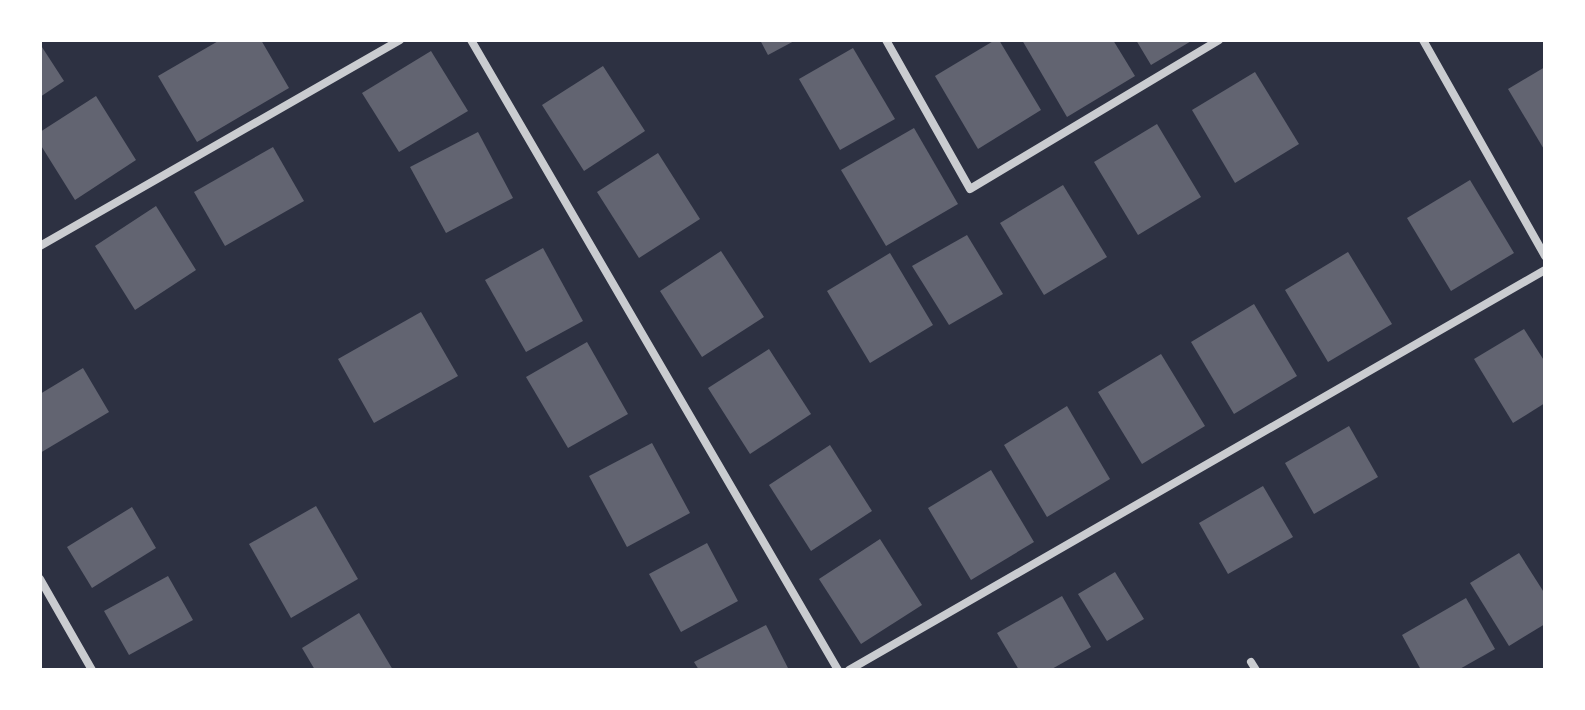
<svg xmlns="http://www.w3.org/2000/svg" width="1585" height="710" viewBox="0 0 1585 710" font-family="Barlow,sans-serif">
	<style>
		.building { fill: #626471 }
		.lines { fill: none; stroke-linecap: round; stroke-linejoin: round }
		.minor { stroke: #caccd0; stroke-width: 8 }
	</style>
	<rect width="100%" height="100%" fill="#2d3142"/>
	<!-- building -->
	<g class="building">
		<polygon points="220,40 261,40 289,88 197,142 158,76"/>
		<polygon points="760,40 796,40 768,55"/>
		<polygon points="995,40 999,40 1041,110 978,149 935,76"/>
		<polygon points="1022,40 1113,40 1135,76 1067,117"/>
		<polygon points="1136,40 1193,40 1151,65"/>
		<polygon points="40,44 64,81 40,97"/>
		<polygon points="853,48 895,119 840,150 799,79"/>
		<polygon points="431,51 468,111 399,152 362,93"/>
		<polygon points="603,66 645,131 584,171 542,105"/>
		<polygon points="1545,67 1545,151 1508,89"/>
		<polygon points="1255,72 1299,144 1235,183 1192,110"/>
		<polygon points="96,96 136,160 75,200 40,144 40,132"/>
		<polygon points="1157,124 1201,197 1138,235 1094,162"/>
		<polygon points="914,128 958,204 886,246 841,170"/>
		<polygon points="478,132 513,198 446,233 410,167"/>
		<polygon points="273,147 304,201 225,246 194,192"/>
		<polygon points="658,153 700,219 639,258 597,192"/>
		<polygon points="1470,180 1514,253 1451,291 1407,218"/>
		<polygon points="1063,185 1107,257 1044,295 1000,223"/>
		<polygon points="156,206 196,270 135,310 95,246"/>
		<polygon points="967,235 1003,294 949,325 912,266"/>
		<polygon points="543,248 583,321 526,352 485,280"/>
		<polygon points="721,251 764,317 702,357 660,291"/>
		<polygon points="1348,252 1392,324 1328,362 1285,290"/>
		<polygon points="890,253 933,325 870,363 827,291"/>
		<polygon points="1254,304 1297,376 1234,414 1191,342"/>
		<polygon points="421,312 458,376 374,423 338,359"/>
		<polygon points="1524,329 1545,362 1545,403 1513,423 1474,359"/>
		<polygon points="587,342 628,414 568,448 526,377"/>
		<polygon points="769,349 811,414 750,454 708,388"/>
		<polygon points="1161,354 1205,426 1142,464 1098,392"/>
		<polygon points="83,368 109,412 40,453 40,394"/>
		<polygon points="1067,406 1110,479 1047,517 1004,445"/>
		<polygon points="1349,426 1378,477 1314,514 1285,463"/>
		<polygon points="652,443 690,513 627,547 589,476"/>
		<polygon points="830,445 872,511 811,551 769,485"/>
		<polygon points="991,470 1034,542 971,580 928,508"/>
		<polygon points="1263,486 1293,537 1228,574 1199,523"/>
		<polygon points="316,506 358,579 291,618 249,544"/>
		<polygon points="132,507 156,548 92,588 67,547"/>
		<polygon points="880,539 922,605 861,644 819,579"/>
		<polygon points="707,543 738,601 681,632 649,574"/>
		<polygon points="1519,553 1545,594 1545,624 1509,646 1470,583"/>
		<polygon points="1115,572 1144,619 1107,641 1078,594"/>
		<polygon points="168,576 193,620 129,655 104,611"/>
		<polygon points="1062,596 1091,647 1050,670 1019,670 997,633"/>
		<polygon points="1466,598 1495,649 1458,670 1421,670 1402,635"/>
		<polygon points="359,613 393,670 315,670 302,648"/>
		<polygon points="766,625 789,670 699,670 694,662"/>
	</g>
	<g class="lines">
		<!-- minor -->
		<g class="minor">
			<polyline points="471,40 838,670"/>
			<polyline points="886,40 970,189 1219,40"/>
			<polyline points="1423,40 1545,256"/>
			<polyline points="40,246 400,40"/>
			<polyline points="40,579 92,670"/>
			<polyline points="1251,662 1256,670"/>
			<polyline points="849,670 1545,270"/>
		</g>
	</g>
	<!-- border -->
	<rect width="1585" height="710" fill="none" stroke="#ffffff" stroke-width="84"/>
</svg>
